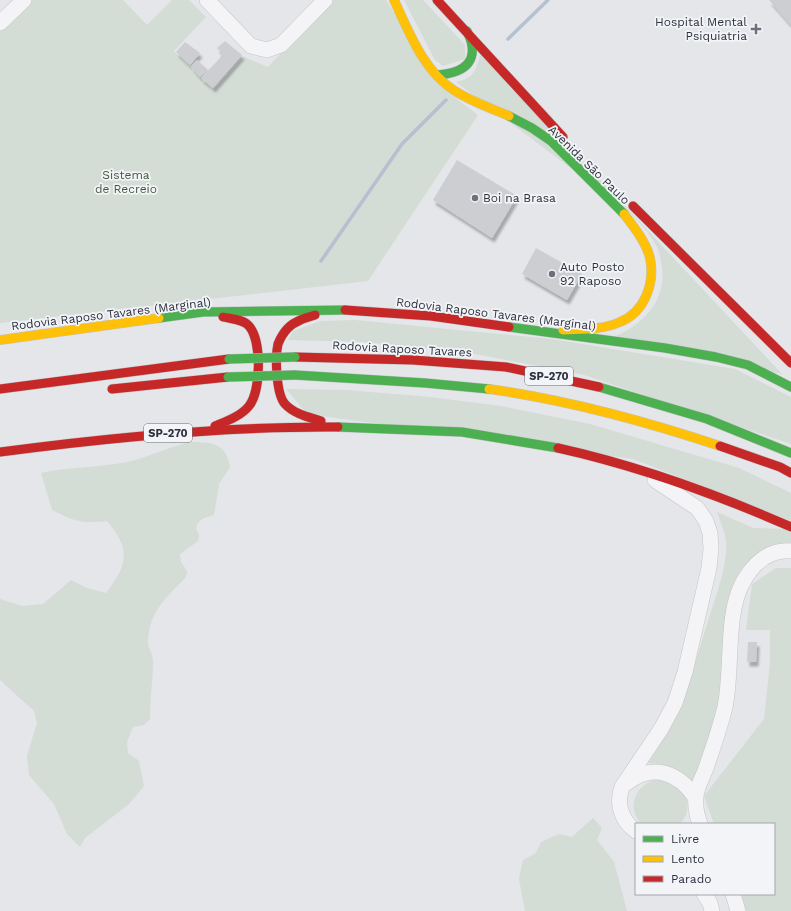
<svg xmlns="http://www.w3.org/2000/svg" width="791" height="911" viewBox="0 0 791 911" font-family="'Work Sans',sans-serif">
	<style>
		.green { fill: #d4dcd6 }
		.lines { fill: none; stroke-linecap: round; stroke-linejoin: round }
		.stream { stroke: #b6c0d0; stroke-width: 3.5 }
		.building { fill: #cdced1; filter: url(#shadow) }
		.street-casing { stroke: #c3c4c7; stroke-width: 16 }
		.fast-casing { stroke: #c1c3c6; stroke-width: 10 }
		.slow-casing { stroke: #c1c3c6; stroke-width: 10 }
		.jam-casing { stroke: #c1c3c6; stroke-width: 10 }
		.street { stroke: #f4f4f6; stroke-width: 15 }
		.fast { stroke: #4caf50; stroke-width: 9 }
		.slow { stroke: #ffc107; stroke-width: 9 }
		.jam { stroke: #c62828; stroke-width: 9 }
		.fast-bridge-casing { stroke: #b7b9bd; stroke-width: 10; stroke-linecap: butt }
		.fast-bridge { stroke: #4caf50; stroke-width: 9 }
		.poi-dot { fill: #6d717b; stroke: #f3f4f7; stroke-width: 1.5 }
		.labels { text-anchor: middle; stroke-width: 3.5; stroke-linejoin: round; paint-order: stroke }
		.shield { fill: #f3f4f7; stroke: #686c77; stroke-width: 1 }
		.shield-label { font-size: 11px; font-weight: bold; fill: #2d3240 }
		.poi-label { font-size: 12px; fill: #2d3240; stroke: #f3f4f7; text-anchor: start }
		.street-label { font-size: 12px; fill: #2d3240; stroke: #f3f4f7 }
		.park-label { font-size: 12px; fill: #3e5a3c; stroke: #f3f4f7 }
	</style>
	<defs>
		<filter id="shadow"><feDropShadow dx="2.5" dy="4.5" stdDeviation="1" flood-color="#0004"/></filter>
	</defs>
	<rect width="100%" height="100%" fill="#e4e6e9"/>
	<!-- green -->
	<g class="green">
		<polygon points="30,0 123,0 147,25 172,0 189,0 206,17 174,51 213,91 244,57 268,67 332,0 386,0 441,87 478,115 368,281 0,323 0,30"/>
		<polygon points="404,0 423,0 465,45 465,59 443,66 435,60"/>
		<path d="M 481,52 L 782,374 L 615,336 C 645,324 669,297 661,262 C 660,257 659,252 657,247 C 650,233 639,222 628,211 L 456,82 C 474,79 477,68 481,52 Z"/>
		<polygon points="355,320 552,339 735,369 791,397 791,444 584,375 460,351 362,342 288,340 293,331 321,321"/>
		<polygon points="286,389 347,390 430,397 501,406 590,424 739,468 791,493 791,521 633,459 307,414"/>
		<path d="M 189,442 C 211,442 226,442 230,467 L 219,484 L 214,515 C 205,518 198,518 196,529 L 199,535 L 198,541 L 180,554 L 181,562 L 187,571 L 186,577 C 167,597 150,610 148,640 C 147,647 153,654 153,661 C 153,680 150,698 150,719 L 144,725 L 133,727 L 127,742 L 128,753 L 139,761 L 144,786 L 129,804 L 85,838 L 80,847 L 67,834 L 54,804 L 29,775 L 27,756 L 37,723 L 34,711 L 0,680 L 0,599 L 22,606 L 43,604 L 71,580 L 87,588 L 106,593 C 128,565 131,549 107,521 C 82,524 74,521 52,510 L 41,473 C 67,467 95,468 121,463 C 145,459 166,448 189,442 Z"/>
		<path d="M 717,512 L 753,528 L 784,529 L 791,533 L 791,545 C 784,546 776,546 770,548 C 712,570 728,647 720,695 C 715,725 703,755 694,783 C 677,769 670,765 648,763 C 681,716 692,672 709,618 C 716,596 728,564 726,541 C 725,532 720,521 717,512 Z"/>
		<polygon points="776,568 791,568 791,911 743,911 739,894 774,894 774,824 714,824 704,796 764,719 770,663 770,630 746,630 752,584"/>
		<path d="M 656,779 C 661,779 670,779 674,782 C 688,792 693,811 680,824 L 641,824 C 626,806 635,786 656,779 Z"/>
		<polygon points="593,818 602,828 597,840 614,862 627,911 525,911 519,879 523,860 536,853 541,842 559,834 572,837"/>
	</g>
	<g class="lines">
		<!-- stream -->
		<g class="stream">
			<polyline points="508,39 548,0"/>
			<polyline points="321,261 402,144 446,100"/>
		</g>
	</g>
	<!-- building -->
	<g class="building">
		<polygon points="769,0 791,0 791,25"/>
		<polygon points="225,41 242,55 213,88 201,78 220,58 222,53 217,48"/>
		<polygon points="185,42 200,53 190,65 176,52"/>
		<polygon points="197,60 208,70 200,77 191,66"/>
		<polygon points="457,160 517,196 492,238 433,200"/>
		<polygon points="536,248 582,274 567,300 522,274"/>
		<polygon points="748,642 757,642 756,662 747,662"/>
	</g>
	<g class="lines">
		<!-- street casing -->
		<g class="street-casing">
			<g id="street">
				<polyline points="207,0 251,46 267,50 281,45 325,0"/>
				<polyline points="0,23 24,0"/>
				<path d="M 627,783 C 652,763 678,772 695,797"/>
				<path d="M 700,824 C 697,816 695,806 696,797 C 696,788 703,777 706,768 C 713,748 720,728 725,707 C 733,669 725,615 743,582 C 753,564 769,549 791,551"/>
				<path d="M 636,831 C 621,821 616,803 622,787 L 661,729 L 675,703 L 685,672 L 709,568 L 711,549 L 710,533 L 706,521 L 697,508 L 655,480"/>
				<polyline points="704,894 710,903 712,911"/>
				<polyline points="733,894 738,911"/>
			</g>
		</g>
		<!-- fast casing -->
		<g class="fast-casing">
			<g id="fast">
				<path d="M 437,75 C 466,73 481,60 467,31"/>
				<polyline points="509,116 532,128 551,141 624,214"/>
				<polyline points="159,318 203,312 345,310"/>
				<polyline points="509,327 665,348 716,357 748,365 791,387"/>
				<polyline points="295,375 425,383 489,389"/>
				<polyline points="599,387 707,419 791,453"/>
				<polyline points="338,427 462,432 558,448"/>
			</g>
		</g>
		<!-- slow casing -->
		<g class="slow-casing">
			<g id="slow">
				<path d="M 394,0 C 409,32 424,72 455,91 C 472,102 491,108 509,116"/>
				<path d="M 563,330 C 582,329 602,330 620,322 C 645,312 655,283 650,258 C 646,242 634,227 624,214"/>
				<polyline points="0,340 159,318"/>
				<path d="M 489,389 C 568,400 645,421 720,446"/>
			</g>
		</g>
		<!-- jam casing -->
		<g class="jam-casing">
			<g id="jam">
				<polyline points="437,0 563,137"/>
				<polyline points="633,206 791,363"/>
				<polyline points="345,310 431,316 509,327"/>
				<path d="M 315,315 C 305,318 295,321 288,328 C 284,332 280,339 278,344 C 275,357 276,394 285,404 C 294,414 309,417 321,421"/>
				<polyline points="295,357 413,360 506,367 599,387"/>
				<polyline points="0,389 229,359"/>
				<polyline points="112,389 228,377"/>
				<path d="M 215,426 C 227,421 241,416 249,406 C 261,391 262,341 249,326 C 243,319 231,319 223,317"/>
				<polyline points="720,446 780,467 791,473"/>
				<path d="M 558,448 C 639,466 716,494 791,527"/>
				<path d="M 0,452 C 112,437 225,426 338,427"/>
			</g>
		</g>
		<!-- street -->
		<use href="#street" class="street"/>
		<!-- fast -->
		<use href="#fast" class="fast"/>
		<!-- slow -->
		<use href="#slow" class="slow"/>
		<!-- jam -->
		<use href="#jam" class="jam"/>
		<!-- fast-bridge casing -->
		<g class="fast-bridge-casing">
			<g id="fast-bridge">
				<polyline points="229,359 295,357"/>
				<polyline points="228,377 295,375"/>
			</g>
		</g>
		<!-- fast-bridge -->
		<use href="#fast-bridge" class="fast-bridge"/>
	</g>
	<!-- markers -->
	<g class="poi-dot">
		<path d="M754 23h4v4h4v4h-4v4h-4v-4h-4v-4h4z"/>
		<circle cx="475" cy="198" r="4"/>
		<circle cx="552" cy="274" r="4"/>
	</g>
	<g class="labels">
		<!-- shield labels -->
		<g class="shield">
			<rect x="525" y="367" width="48" height="18" rx="3"/>
			<rect x="144" y="424" width="48" height="18" rx="3"/>
		</g>
		<g class="shield-label">
			<text x="549" y="380">SP-270</text>
			<text x="168" y="437">SP-270</text>
		</g>
		<!-- poi labels -->
		<g class="poi-label">
			<text x="747" y="26" text-anchor="end">Hospital Mental<tspan x="747" dy="14">Psiquiatria</tspan></text>
			<text x="483" y="202">Boi na Brasa</text>
			<text x="560" y="271">Auto Posto<tspan x="560" dy="14">92 Raposo</tspan></text>
		</g>
		<!-- street labels -->
		<g class="street-label">
			<text transform="translate(589 165) rotate(44)" y="4">Avenida São Paulo</text>
			<text transform="translate(111 314) rotate(-7)" y="4">Rodovia Raposo Tavares (Marginal)</text>
			<text transform="translate(496 314) rotate(7)" y="4">Rodovia Raposo Tavares (Marginal)</text>
			<text transform="translate(402 349) rotate(3)" y="4">Rodovia Raposo Tavares</text>
		</g>
		<!-- park labels -->
		<g class="park-label">
			<text x="126" y="179">Sistema<tspan x="126" dy="14">de Recreio</tspan></text>
		</g>
	</g>
	<!-- legend -->
	<rect x="635" y="823" width="140" height="72" fill="#f3f4f7" stroke="#a4a6ae"/>
	<rect x="643" y="836" width="20" height="6" fill="#4caf50" stroke="#a4a6ae"/>
	<text x="671" y="843" font-size="12" fill="#2d3240">Livre</text>
	<rect x="643" y="856" width="20" height="6" fill="#ffc107" stroke="#a4a6ae"/>
	<text x="671" y="863" font-size="12" fill="#2d3240">Lento</text>
	<rect x="643" y="876" width="20" height="6" fill="#c62828" stroke="#a4a6ae"/>
	<text x="671" y="883" font-size="12" fill="#2d3240">Parado</text>
</svg>
